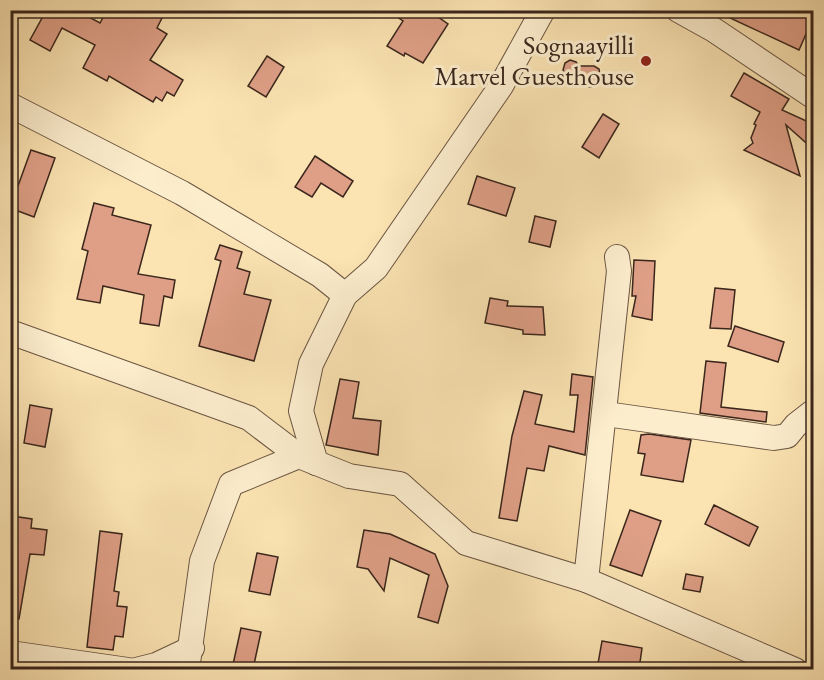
<svg xmlns="http://www.w3.org/2000/svg" width="824" height="680" viewBox="0 0 824 680" font-family="'EB Garamond',serif">
	<style>
		.building { fill: #de9f86; stroke: #3a261c; stroke-width: 1.5 }
		.lines { fill: none; stroke-linecap: round; stroke-linejoin: round }
		.minor-casing { stroke: #6a5542; stroke-width: 26 }
		.minor { stroke: #fcedcd; stroke-width: 24 }
		.poi-dot { fill: #8f2418; stroke: #fcedcd; stroke-width: 2 }
		.labels { text-anchor: middle; stroke-width: 6; stroke-linejoin: round; paint-order: stroke }
		.poi-label { font-size: 27px; fill: #3a261c; stroke: #fcedcd; text-anchor: end }
	</style>
	<rect width="100%" height="100%" fill="#fbe3b2"/>
	<filter id="stains"><feTurbulence type="fractalNoise" baseFrequency=".00333" numOctaves="4"/><feColorMatrix values="0 0 0 0 .2 0 0 0 0 .09 0 0 0 0 .02 0 0 0 .5 -.17"/></filter>
	<radialGradient id="worn" r=".72"><stop offset=".6" stop-color="#630" stop-opacity="0"/><stop offset="1" stop-color="#630" stop-opacity=".3"/></radialGradient>
	<!-- building -->
	<g class="building">
		<polygon points="29,10 76,10 100,23 107,10 166,10 157,28 167,34 150,60 183,80 174,96 167,92 162,101 156,97 153,102 109,76 107,81 83,68 95,45 62,28 50,51 30,40 42,18"/>
		<polygon points="387,10 428,10 448,24 423,63 405,53 404,56 387,46 403,21"/>
		<polygon points="713,10 813,10 813,18 799,50"/>
		<polygon points="267,56 284,67 266,97 248,86"/>
		<polygon points="570,60 576,62 579,66 594,66 599,69 601,81 591,87 585,86 579,78 566,76 563,70 565,63"/>
		<polygon points="744,73 789,99 782,110 813,124 813,149 786,125 800,176 744,150 753,143 751,138 756,125 754,124 760,112 731,96"/>
		<polygon points="603,114 619,124 599,158 582,147"/>
		<polygon points="31,150 55,158 34,217 10,208"/>
		<polygon points="315,156 353,181 343,197 321,183 312,197 295,187"/>
		<polygon points="477,176 515,188 506,216 468,204"/>
		<polygon points="94,203 114,208 112,215 151,225 138,274 175,280 172,298 164,296 159,326 140,323 144,295 103,286 100,303 77,299 88,251 82,249"/>
		<polygon points="535,216 556,221 550,247 529,242"/>
		<polygon points="220,245 242,252 237,268 250,272 244,294 271,300 254,361 199,346 221,261 215,259"/>
		<polygon points="634,260 655,261 652,320 632,316 636,296 632,296"/>
		<polygon points="715,288 735,290 731,329 710,328"/>
		<polygon points="490,298 508,301 507,306 543,307 545,335 523,334 523,330 485,323"/>
		<polygon points="735,326 784,342 778,362 728,346"/>
		<polygon points="706,361 726,363 721,407 767,412 766,422 700,413"/>
		<polygon points="572,374 593,377 585,455 549,446 544,471 527,468 517,521 499,518 512,436 524,391 542,395 535,424 574,432 578,395 570,395"/>
		<polygon points="340,379 359,382 353,418 381,421 378,455 326,445"/>
		<polygon points="30,405 52,409 45,447 24,443"/>
		<polygon points="649,434 691,440 683,482 641,475 645,454 638,453 641,435"/>
		<polygon points="714,505 758,527 749,546 705,524"/>
		<polygon points="630,510 661,521 642,576 610,565"/>
		<polygon points="12,516 32,519 31,528 47,530 44,555 30,554 19,619 10,618"/>
		<polygon points="364,530 390,534 435,554 448,586 438,623 418,617 429,575 390,558 384,591 368,569 357,567"/>
		<polygon points="100,531 122,534 114,591 119,592 117,606 127,607 123,637 115,636 113,650 87,647"/>
		<polygon points="257,553 278,557 270,595 249,591"/>
		<polygon points="686,574 703,577 700,592 683,589"/>
		<polygon points="241,628 261,632 253,669 232,669"/>
		<polygon points="602,641 642,648 639,669 620,665 620,669 597,669"/>
	</g>
	<g class="lines">
		<!-- minor casing -->
		<g class="minor-casing">
			<g id="minor">
				<polyline points="678,10 714,30 814,97"/>
				<polyline points="10,105 182,193 320,275 345,295"/>
				<polyline points="10,332 249,418 299,456 349,476 400,484 466,543 586,580 795,670"/>
				<polyline points="606,414 774,438 787,436 796,425 814,411"/>
				<polyline points="316,463 301,411 311,364 345,295 376,268 501,86 543,10"/>
				<polyline points="586,580 619,271 617,257"/>
				<polyline points="10,653 128,670"/>
				<polyline points="136,670 156,665 192,648"/>
				<polyline points="187,670 202,561 231,484 299,456"/>
			</g>
		</g>
		<!-- minor -->
		<use href="#minor" class="minor"/>
	</g>
	<!-- markers -->
	<circle class="poi-dot" cx="646" cy="61" r="6"/>
	<g class="labels">
		<!-- poi labels -->
		<g class="poi-label">
			<text x="634" y="54">Sognaayilli<tspan x="634" dy="31">Marvel Guesthouse</tspan></text>
		</g>
	</g>
	<!-- margin -->
	<rect width="824" height="680" fill="none" stroke="#fbe3b2" stroke-width="36"/>
	<rect x="12" y="12" width="800" height="656" fill="none" stroke="#3a261c" stroke-width="3"/>
	<rect x="18" y="18" width="788" height="644" fill="none" stroke="#3a261c" stroke-width="1.5"/>
	<rect width="100%" height="100%" filter="url(#stains)"/>
	<rect width="100%" height="100%" fill="url(#worn)"/>
</svg>
